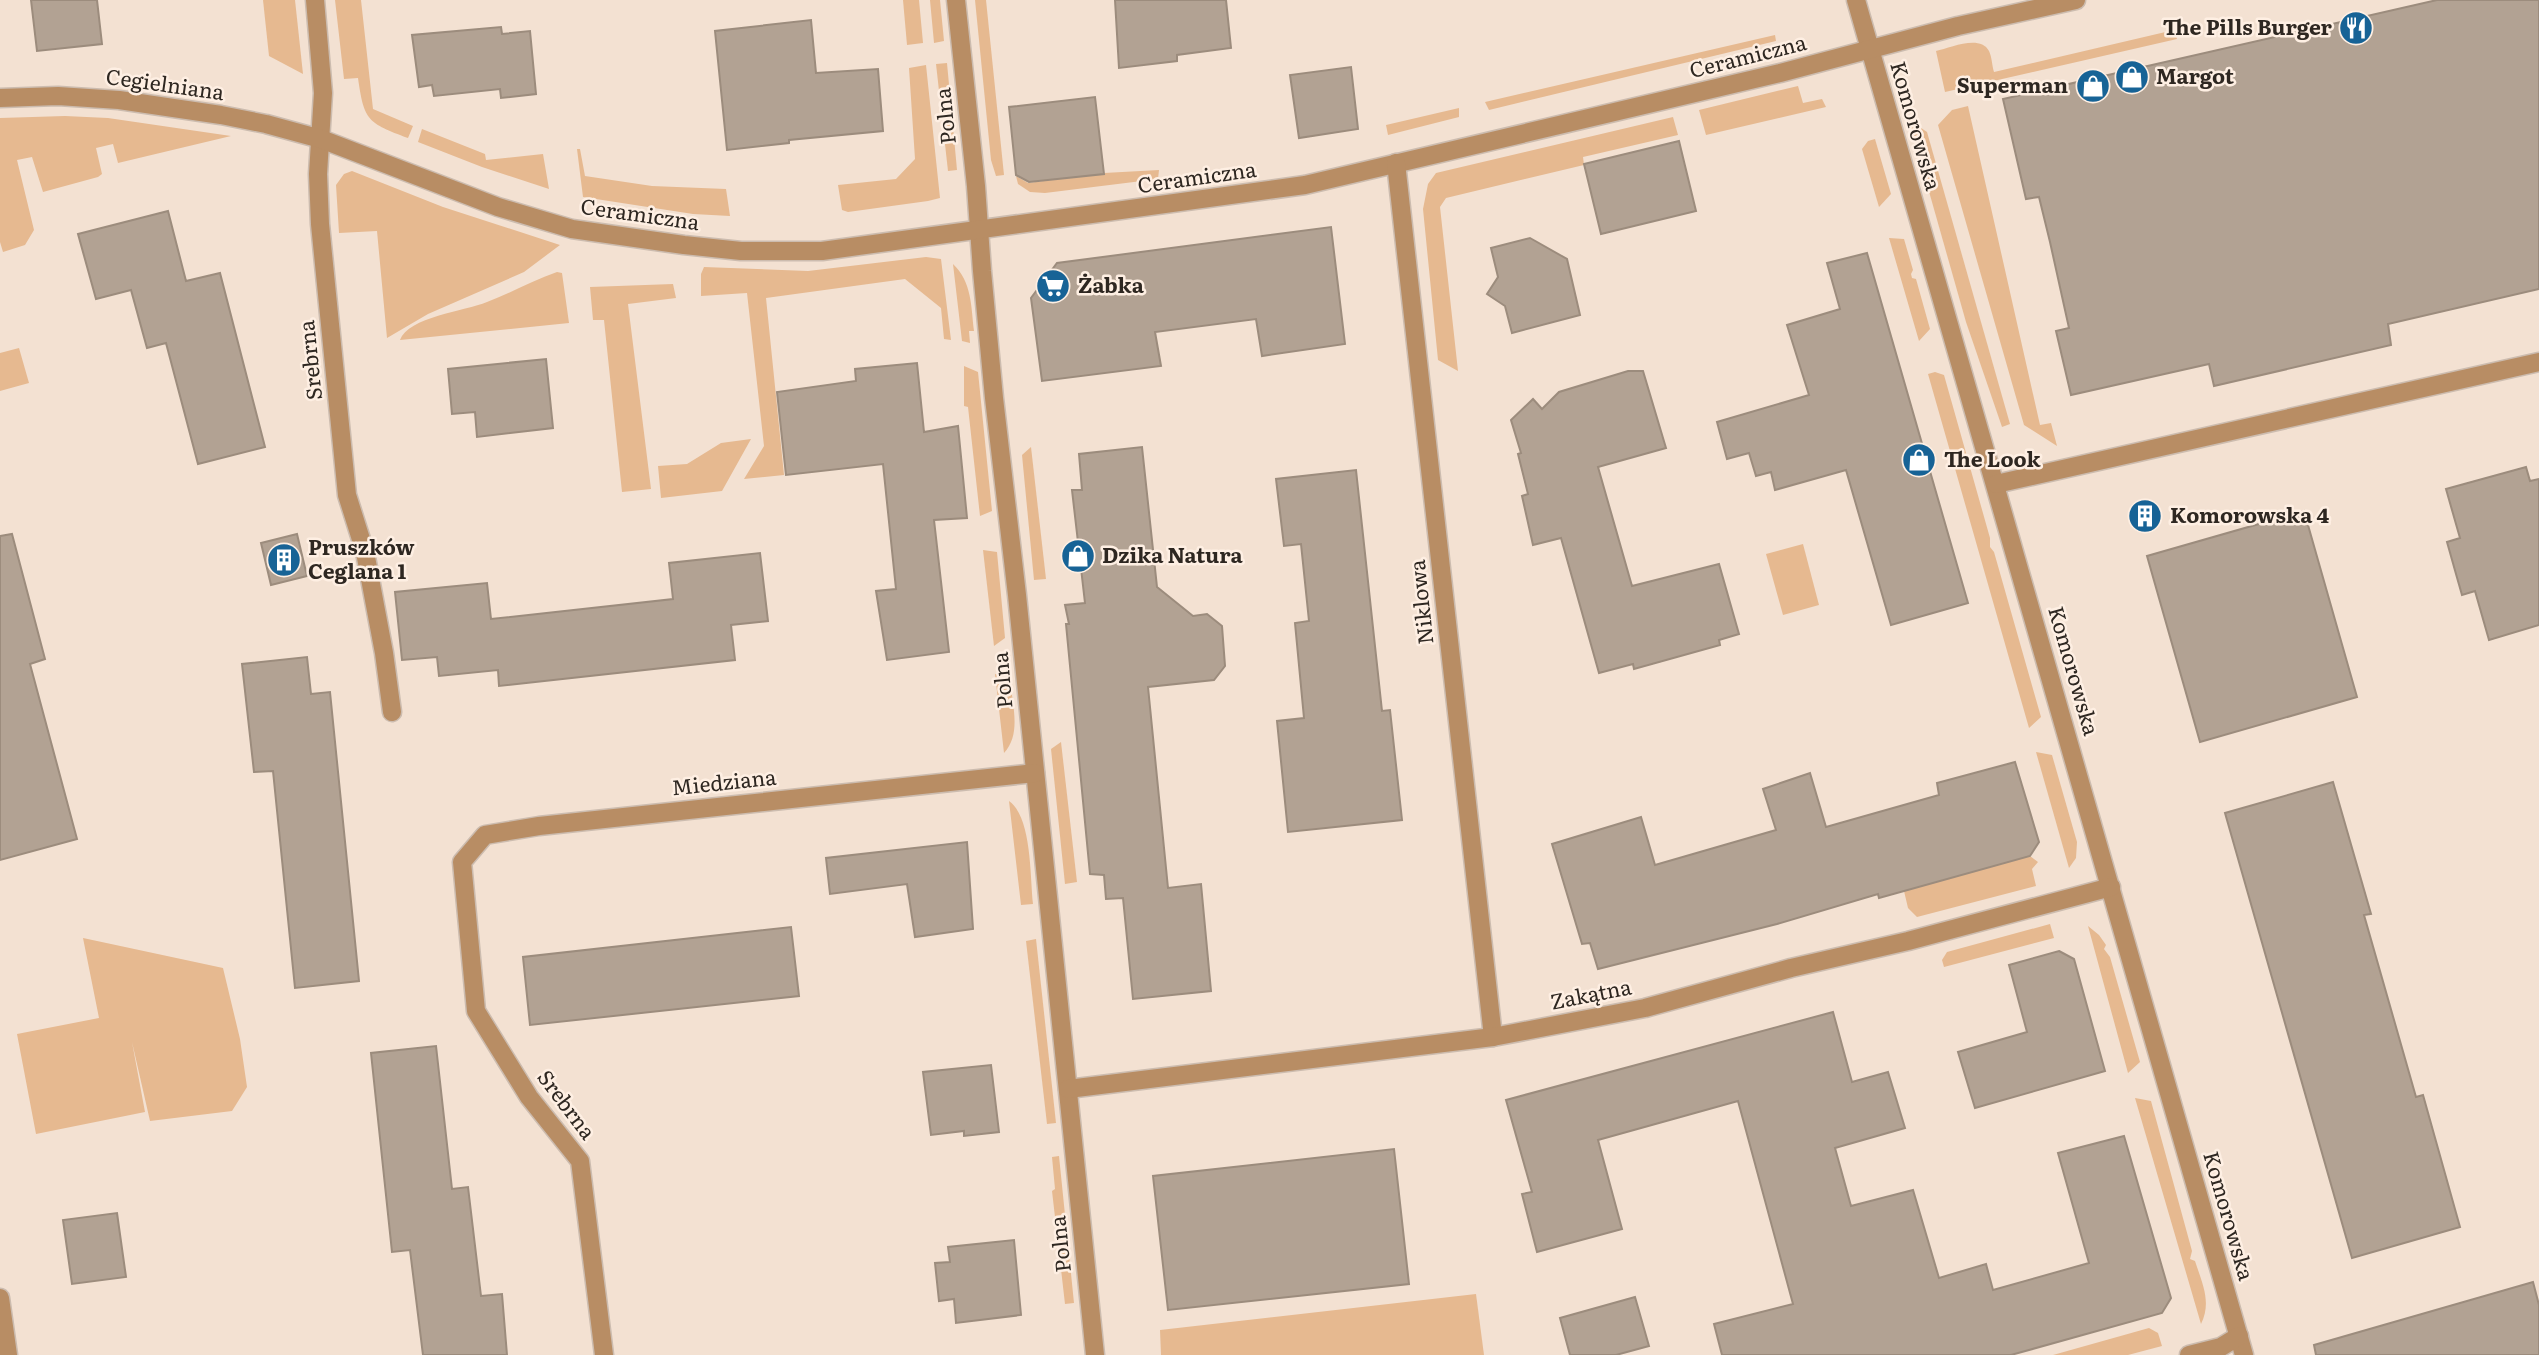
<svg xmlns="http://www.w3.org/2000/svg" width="2539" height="1355" viewBox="0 0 2539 1355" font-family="Literata,serif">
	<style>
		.green { fill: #e6b990 }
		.building { fill: #b2a293; stroke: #9c8c7d; stroke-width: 2 }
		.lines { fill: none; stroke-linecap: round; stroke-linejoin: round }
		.minor-casing { stroke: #ccbcaf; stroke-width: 21 }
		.minor { stroke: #b88d64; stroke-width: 18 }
		.labels { text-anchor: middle; stroke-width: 5; stroke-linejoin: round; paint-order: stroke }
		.poi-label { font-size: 21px; font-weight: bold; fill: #2e2721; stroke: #feefe3; text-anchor: start }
		.street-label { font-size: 21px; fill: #2e2721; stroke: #feefe3 }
	</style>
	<rect width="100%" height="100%" fill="#f3e1d2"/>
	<!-- green -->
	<g class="green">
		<polygon points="263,0 295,0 303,74 269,56"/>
		<path d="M 335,0 L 361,0 L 373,109 L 413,126 L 408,138 C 368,123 364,121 358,78 L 344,79 Z"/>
		<polygon points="903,0 919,0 923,43 907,45"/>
		<polygon points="930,0 940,0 944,41 934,43"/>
		<polygon points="975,0 986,0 1004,175 996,176 991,160"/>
		<path d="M 2174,30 L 2177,39 L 1945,92 L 1936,51 C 1950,48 1980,34 1989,51 C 1992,57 1992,66 1994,72 Z"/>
		<polygon points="1775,35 1776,41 1489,110 1485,102"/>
		<polygon points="947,63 957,170 948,171 936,64"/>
		<polygon points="926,65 940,198 928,201 848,212 842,210 838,185 896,179 915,159 909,68"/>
		<polygon points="1798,86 1803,103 1822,99 1826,107 1706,135 1699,110"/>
		<polygon points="1968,106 2040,425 2051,423 2057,446 2024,425 1938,125 1952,110"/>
		<polygon points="1459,108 1459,117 1388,135 1386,125"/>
		<polygon points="65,116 108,118 231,136 118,163 113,144 96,148 102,174 98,177 43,192 32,157 17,160 34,230 25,245 3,252 0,242 0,118"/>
		<polygon points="1673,117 1678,135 1583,157 1584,165 1446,198 1440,207 1458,371 1438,360 1423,209 1428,184 1436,173"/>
		<polygon points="1918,126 1927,132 2010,424 2002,427 1966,322 1911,128"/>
		<polygon points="422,129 485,154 486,160 543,154 549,189 482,167 418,142"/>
		<polygon points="1875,139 1891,194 1879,207 1862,149 1868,141"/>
		<polygon points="577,149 580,149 585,176 652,186 726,189 730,216 693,214 583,197"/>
		<polygon points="1159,170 1158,179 1045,193 1030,192 1018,184 1016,176 1028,183 1104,173"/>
		<polygon points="352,171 443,207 560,245 524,272 428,314 387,338 377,231 339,233 336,185 344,174"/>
		<polygon points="1889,238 1904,239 1913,270 1911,274 1912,278 1916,279 1930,329 1919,341"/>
		<polygon points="926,257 941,259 951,340 944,339 941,308 905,279 766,298 784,475 744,479 764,446 747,293 701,296 701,274 704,267 808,271"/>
		<path d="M 953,264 C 972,282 971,306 974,331 L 969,331 L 970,343 L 962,341 Z"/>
		<path d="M 557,272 L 562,273 L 569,323 L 400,340 C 408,317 465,311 487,302 C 511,293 533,280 557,272 Z"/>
		<polygon points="673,284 676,298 628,304 651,489 622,492 604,320 593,320 590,287"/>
		<polygon points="19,348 29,383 0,391 0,353"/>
		<polygon points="964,366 978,372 992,511 980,516 968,407 964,406"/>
		<polygon points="1935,372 1944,375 1990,538 1990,547 1994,552 2041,717 2029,728 1928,374"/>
		<polygon points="751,439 722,491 661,498 658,466 687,464 721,443"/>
		<polygon points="1031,447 1046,579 1034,580 1022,455"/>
		<polygon points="1803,544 1819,605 1783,615 1766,554"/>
		<polygon points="983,550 997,552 1005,638 994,646"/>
		<path d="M 995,674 L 1010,679 C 1012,703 1022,734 1004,753 Z"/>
		<polygon points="1061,742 1077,882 1065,884 1051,749"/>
		<polygon points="2036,752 2052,755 2077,842 2076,858 2069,868"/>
		<path d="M 1009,801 C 1032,817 1030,877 1033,904 L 1021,905 Z"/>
		<polygon points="2030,856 2038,862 2032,869 2036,886 1917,917 1908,908 1904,891"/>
		<polygon points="2050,924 2054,938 1944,967 1942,960 1947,952"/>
		<polygon points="2088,926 2099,935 2106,945 2104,949 2110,957 2140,1062 2128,1073"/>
		<polygon points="83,938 223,968 240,1039 247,1087 232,1111 150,1121 132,1042 145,1112 36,1134 17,1034 99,1018"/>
		<polygon points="1036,939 1056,1123 1047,1124 1026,941"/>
		<path d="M 2135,1098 L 2151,1101 L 2192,1251 L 2190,1259 L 2195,1261 C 2202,1283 2212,1302 2201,1324 Z"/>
		<polygon points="1059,1156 1074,1303 1065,1304 1052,1191 1055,1189 1052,1157"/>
		<polygon points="1476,1294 1484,1355 1161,1355 1160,1330"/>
		<polygon points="2149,1328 2158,1333 2162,1346 2128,1355 2053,1355"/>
	</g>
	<!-- building -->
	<g class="building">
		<polygon points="31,0 97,0 102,44 37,51"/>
		<polygon points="1115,0 1226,0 1231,48 1177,55 1177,61 1119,68"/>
		<polygon points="2437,0 2539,0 2539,289 2388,324 2391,345 2214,386 2209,364 2071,395 2056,331 2069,328 2050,242 2039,197 2026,199 2003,99"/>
		<polygon points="811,20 816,73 878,69 883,131 789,140 789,143 727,150 715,31"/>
		<polygon points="501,27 502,34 530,31 536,94 501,98 500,89 434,96 432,85 419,87 412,35"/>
		<polygon points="1351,67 1358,129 1299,138 1290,75"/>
		<polygon points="1095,97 1104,174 1029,182 1016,175 1009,107"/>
		<polygon points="1679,141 1696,211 1601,234 1584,164"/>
		<polygon points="168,211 186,281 220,273 265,447 198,464 166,343 147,348 131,290 96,299 78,234"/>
		<polygon points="1331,227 1345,344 1262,356 1256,319 1155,332 1161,366 1042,381 1031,298 1057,263"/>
		<polygon points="1530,238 1567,259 1580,315 1512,333 1505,306 1487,294 1498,277 1491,248"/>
		<polygon points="1867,253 1968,603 1891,625 1846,470 1775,490 1771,472 1756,476 1749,453 1727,459 1717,422 1809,395 1787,325 1840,309 1827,263"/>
		<polygon points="546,359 553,428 477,437 475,412 452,414 448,369"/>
		<polygon points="917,363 924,432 958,426 967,518 934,520 949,652 887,660 876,591 896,589 883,464 786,475 777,392 856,381 855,369"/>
		<polygon points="1628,371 1643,371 1666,448 1598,467 1632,586 1719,564 1739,634 1719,640 1720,645 1634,669 1633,664 1599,673 1561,538 1533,545 1522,496 1528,494 1518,454 1521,453 1511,420 1533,399 1542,409 1559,392"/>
		<polygon points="1142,447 1157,587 1193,616 1207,614 1222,626 1225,666 1214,680 1148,687 1168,888 1201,884 1211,991 1133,999 1123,898 1106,899 1104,875 1090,874 1066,624 1069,624 1065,605 1085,603 1072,490 1082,490 1079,454"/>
		<polygon points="2526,467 2530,481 2539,479 2539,625 2489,640 2475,591 2462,595 2456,574 2447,542 2460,538 2446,489"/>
		<polygon points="1356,470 1382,711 1390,710 1402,820 1288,832 1277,721 1304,718 1295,623 1309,621 1301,544 1284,546 1276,479"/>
		<polygon points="2304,511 2357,697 2200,742 2147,556"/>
		<polygon points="12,534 45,659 30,664 77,839 0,860 0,536"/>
		<polygon points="297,534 307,576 271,585 261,543"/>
		<polygon points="760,553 768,621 731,625 735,660 499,686 498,670 439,676 437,657 402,660 395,592 487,583 491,619 673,599 669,563"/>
		<polygon points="307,657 311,694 330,692 359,981 295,988 273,771 254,772 242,664"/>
		<polygon points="2015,762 2039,842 2030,856 1879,898 1878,894 1777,924 1598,969 1590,943 1582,944 1552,844 1641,817 1655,865 1776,830 1763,789 1810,773 1826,827 1939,795 1937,783"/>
		<polygon points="2333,782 2371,914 2364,915 2416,1097 2423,1095 2460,1227 2352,1258 2225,813"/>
		<polygon points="967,842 973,929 915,937 907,884 830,894 826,858"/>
		<polygon points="791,927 799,996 530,1025 523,957"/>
		<polygon points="2059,951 2074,959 2105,1071 1975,1108 1958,1052 2027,1032 2009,965"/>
		<polygon points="1833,1012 1852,1082 1888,1072 1905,1128 1835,1148 1851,1206 1913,1190 1939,1278 1986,1264 1993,1290 2089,1263 2058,1153 2124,1136 2171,1298 2162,1313 2011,1355 1722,1355 1714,1324 1793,1304 1738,1101 1598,1140 1622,1229 1537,1252 1522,1194 1532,1192 1506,1100"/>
		<polygon points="436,1046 452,1189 468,1187 481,1296 502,1294 507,1355 423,1355 410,1250 392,1252 371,1053"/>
		<polygon points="991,1065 999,1132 964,1136 964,1131 931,1135 923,1072"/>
		<polygon points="1394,1149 1409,1284 1168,1310 1153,1176"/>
		<polygon points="117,1213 126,1277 72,1284 63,1220"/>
		<polygon points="1014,1240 1021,1315 956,1323 954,1299 939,1301 935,1263 950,1262 948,1247"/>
		<polygon points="2533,1282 2539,1305 2539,1355 2316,1355 2314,1345"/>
		<polygon points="1635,1297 1649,1346 1616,1355 1570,1355 1560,1318"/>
	</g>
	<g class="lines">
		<!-- minor casing -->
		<g class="minor-casing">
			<g id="minor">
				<polyline points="315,0 323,93 318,174 320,224 347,495 365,552 384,653 392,712"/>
				<polyline points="956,0 976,186 982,271 994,398 1017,595 1095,1355"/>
				<polyline points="1856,0 2244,1355"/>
				<polyline points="0,98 58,96 119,100 221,115 266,124 321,139 498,207 572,229 684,245 741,251 822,251 1305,185 1780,73 1958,26 2076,0"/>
				<polyline points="1396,163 1493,1037"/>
				<polyline points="1996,484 2539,362"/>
				<polyline points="1068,1089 1493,1037 1645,1008 1791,968 1908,941 2111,887"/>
				<polyline points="0,1298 8,1355"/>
				<polyline points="604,1355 580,1161 529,1097 476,1011 462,862 485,835 539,826 1035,773"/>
				<polyline points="2189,1355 2221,1347 2239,1336"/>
			</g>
		</g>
		<!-- minor -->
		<use href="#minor" class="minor"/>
	</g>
	<!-- icons -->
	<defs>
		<g id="restaurant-disc" transform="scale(1.75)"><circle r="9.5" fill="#176396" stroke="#feefe3"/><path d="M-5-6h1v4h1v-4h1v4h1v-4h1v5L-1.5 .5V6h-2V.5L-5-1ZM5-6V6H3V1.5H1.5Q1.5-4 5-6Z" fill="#fff"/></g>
		<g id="shop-disc" transform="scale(1.75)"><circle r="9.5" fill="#176396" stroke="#feefe3"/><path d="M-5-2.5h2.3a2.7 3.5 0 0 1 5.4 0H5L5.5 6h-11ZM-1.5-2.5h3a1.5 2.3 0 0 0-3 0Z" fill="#fff"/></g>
		<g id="supermarket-disc" transform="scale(1.75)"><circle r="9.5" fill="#176396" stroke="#feefe3"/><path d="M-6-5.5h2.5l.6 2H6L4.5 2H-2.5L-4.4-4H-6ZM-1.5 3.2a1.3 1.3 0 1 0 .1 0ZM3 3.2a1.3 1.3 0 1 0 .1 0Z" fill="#fff"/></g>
		<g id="building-disc" transform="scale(1.75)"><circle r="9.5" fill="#176396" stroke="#feefe3"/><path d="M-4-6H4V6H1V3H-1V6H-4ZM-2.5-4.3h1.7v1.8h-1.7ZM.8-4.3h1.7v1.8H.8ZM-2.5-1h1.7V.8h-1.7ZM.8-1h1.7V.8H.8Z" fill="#fff"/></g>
	</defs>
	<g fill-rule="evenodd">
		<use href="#restaurant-disc" x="2356" y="28"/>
		<use href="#shop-disc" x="2132" y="77"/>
		<use href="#shop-disc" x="2093" y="86"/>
		<use href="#supermarket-disc" x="1053" y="286"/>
		<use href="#shop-disc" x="1919" y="460"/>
		<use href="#building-disc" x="2145" y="516"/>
		<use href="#shop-disc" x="1078" y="556"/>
		<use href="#building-disc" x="284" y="560"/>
	</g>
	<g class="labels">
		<!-- poi labels -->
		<g class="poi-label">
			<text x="2332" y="35" text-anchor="end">The Pills Burger</text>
			<text x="2156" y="84">Margot</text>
			<text x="2068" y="93" text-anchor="end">Superman</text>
			<text x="1078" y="293">Żabka</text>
			<text x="1944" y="467">The Look</text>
			<text x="2170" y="523">Komorowska 4</text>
			<text x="308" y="555">Pruszków<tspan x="308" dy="24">Ceglana 1</tspan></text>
			<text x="1102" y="563">Dzika Natura</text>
		</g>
		<!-- street labels -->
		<g class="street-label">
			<text transform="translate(1748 57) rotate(-14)" y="7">Ceramiczna</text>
			<text transform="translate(165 85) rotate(8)" y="7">Cegielniana</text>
			<text transform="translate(946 116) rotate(-96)" y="7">Polna</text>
			<text transform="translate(1915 126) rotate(74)" y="7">Komorowska</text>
			<text transform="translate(1197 178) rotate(-8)" y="7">Ceramiczna</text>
			<text transform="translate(640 215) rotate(8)" y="7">Ceramiczna</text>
			<text transform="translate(311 360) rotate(-96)" y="7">Srebrna</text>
			<text transform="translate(1422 602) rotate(-96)" y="7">Niklowa</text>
			<text transform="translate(2073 671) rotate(74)" y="7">Komorowska</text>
			<text transform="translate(1003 680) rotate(-95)" y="7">Polna</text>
			<text transform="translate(724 783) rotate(-6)" y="7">Miedziana</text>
			<text transform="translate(1591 995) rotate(-11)" y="7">Zakątna</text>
			<text transform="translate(566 1105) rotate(53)" y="7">Srebrna</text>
			<text transform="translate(2228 1216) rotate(74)" y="7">Komorowska</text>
			<text transform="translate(1061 1244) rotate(-96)" y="7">Polna</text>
		</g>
	</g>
</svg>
